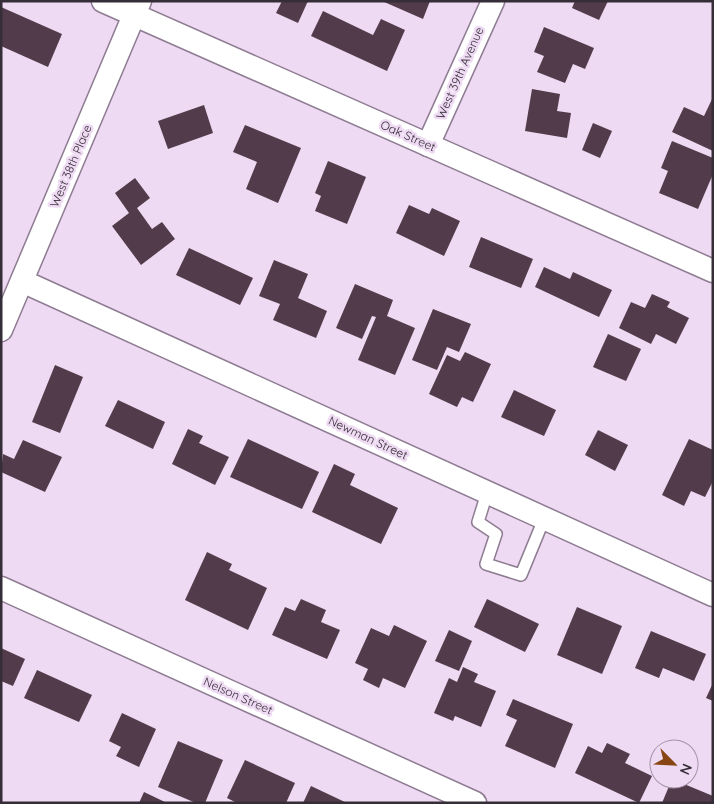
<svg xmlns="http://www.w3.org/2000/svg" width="714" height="804" viewBox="0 0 714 804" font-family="Quicksand,sans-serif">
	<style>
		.building { fill: #523c4b }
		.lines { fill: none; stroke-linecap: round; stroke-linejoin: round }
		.service-casing { stroke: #8e7c92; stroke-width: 14 }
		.minor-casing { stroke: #8e7c92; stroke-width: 25 }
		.service { stroke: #fff; stroke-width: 11 }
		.minor { stroke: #fff; stroke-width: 22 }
		.labels { text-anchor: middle; stroke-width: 5; stroke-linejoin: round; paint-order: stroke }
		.street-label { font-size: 12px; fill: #352d37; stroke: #eedaf2 }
	</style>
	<rect width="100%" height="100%" fill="#eedaf2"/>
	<!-- building -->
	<g class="building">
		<polygon points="282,1 308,1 298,23 276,13"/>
		<polygon points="382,1 430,1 423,19"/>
		<polygon points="575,1 608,1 599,20 572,8"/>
		<polygon points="1,7 62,34 48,67 1,46"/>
		<polygon points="323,11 373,35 381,19 405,30 387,71 311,36"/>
		<polygon points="544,27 594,48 585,69 573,64 565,83 537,72 544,56 534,52"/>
		<polygon points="532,89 560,94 557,111 571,113 567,138 525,131"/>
		<polygon points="713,97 713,151 672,132 684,107 704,116"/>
		<polygon points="204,105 213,133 168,149 158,121"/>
		<polygon points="593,123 612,131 600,158 582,150"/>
		<polygon points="245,125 301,148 278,203 246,189 257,162 233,152"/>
		<polygon points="672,141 713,158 713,174 698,209 659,193 668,171 661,168"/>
		<polygon points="328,161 366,177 347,224 315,211 321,196 315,193"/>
		<polygon points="135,178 150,198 137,208 152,229 162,222 175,239 141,265 112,226 129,213 115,193"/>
		<polygon points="409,205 429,214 432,208 460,221 444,256 396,233"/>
		<polygon points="481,237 533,259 521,288 469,267"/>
		<polygon points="189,248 253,278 240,305 176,275"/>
		<polygon points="274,260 308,274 298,298 327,311 316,338 273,320 280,304 259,296"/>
		<polygon points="544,267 570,279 573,272 612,290 599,317 535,287"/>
		<polygon points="355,284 393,300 387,316 415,328 395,375 358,360 376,317 372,316 362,339 336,328"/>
		<polygon points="652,294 670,302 667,307 689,318 676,344 656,334 651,344 619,328 631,302 645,308"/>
		<polygon points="433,309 471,324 459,352 447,347 437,370 412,360"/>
		<polygon points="608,334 641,349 626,381 593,367"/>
		<polygon points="465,352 491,364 473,402 462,397 457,407 429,394 447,355 460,361"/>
		<polygon points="55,365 83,377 60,433 32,422"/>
		<polygon points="514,390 556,410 544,436 501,417"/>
		<polygon points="118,400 165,422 153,449 105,426"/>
		<polygon points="188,429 203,436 199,443 229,457 215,485 172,464"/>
		<polygon points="598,430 628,445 615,471 585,455"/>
		<polygon points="248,439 319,472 302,509 230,477"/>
		<polygon points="689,439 713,450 713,481 705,497 691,491 684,506 662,495"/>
		<polygon points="23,440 62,457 45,492 1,472 3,454 14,459"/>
		<polygon points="334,464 355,474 350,485 398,508 381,544 312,512"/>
		<polygon points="207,552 232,564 229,570 267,588 248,630 185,600"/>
		<polygon points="301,599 326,610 321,622 340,630 327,659 272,635 285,607 295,611"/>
		<polygon points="487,599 539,624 525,652 474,627"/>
		<polygon points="577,607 622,626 602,674 557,655"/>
		<polygon points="394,625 427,641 405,688 383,678 379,688 363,680 368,669 355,663 371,628 389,636"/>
		<polygon points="449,630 472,641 459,671 435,661"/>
		<polygon points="651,631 706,654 694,681 663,668 659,678 635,668"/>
		<polygon points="1,648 25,659 13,686 1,681"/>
		<polygon points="463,667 478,674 474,682 496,691 481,727 455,716 453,721 434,713 449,678 457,682"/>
		<polygon points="37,670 92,695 79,722 24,698"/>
		<polygon points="713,683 713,701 706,698"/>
		<polygon points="513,699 573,724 555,768 505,746 517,720 506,715"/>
		<polygon points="122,713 156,729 139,767 116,756 121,747 109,741"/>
		<polygon points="178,741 223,760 205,803 196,803 158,787"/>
		<polygon points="607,743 630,754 625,763 652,776 639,803 575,773 588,746 602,753"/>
		<polygon points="245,760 295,783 286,803 237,803 227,798"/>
		<polygon points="672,779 713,796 713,803 662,803"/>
		<polygon points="311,786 347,803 303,803"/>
		<polygon points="144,792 167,803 139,803"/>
	</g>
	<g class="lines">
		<!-- service casing -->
		<g class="service-casing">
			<polyline id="service" points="487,493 478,522 496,534 486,564 521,575 544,519"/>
		</g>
		<!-- minor casing -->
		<g class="minor-casing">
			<g id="minor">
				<polyline points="103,1 713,271"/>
				<polyline points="428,145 493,1"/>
				<polyline points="22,281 713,595"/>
				<polyline points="1,330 140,1"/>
				<polyline points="1,588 475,803"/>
			</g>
		</g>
		<!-- service -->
		<use href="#service" class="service"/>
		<!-- minor -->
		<use href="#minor" class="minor"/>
	</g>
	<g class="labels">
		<!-- street labels -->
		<g class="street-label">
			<text transform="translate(460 73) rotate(-66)" y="4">West 39th Avenue</text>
			<text transform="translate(408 136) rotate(24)" y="4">Oak Street</text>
			<text transform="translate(71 166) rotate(-67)" y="4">West 38th Place</text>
			<text transform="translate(368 438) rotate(25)" y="4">Newman Street</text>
			<text transform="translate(238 696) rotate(24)" y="4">Nelson Street</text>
		</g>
	</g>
	<!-- border -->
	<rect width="714" height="804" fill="none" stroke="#352d37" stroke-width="5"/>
	<!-- north arrow -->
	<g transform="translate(674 764) rotate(114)"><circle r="24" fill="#eedaf2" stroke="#a495a7"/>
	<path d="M0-4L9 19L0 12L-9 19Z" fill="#884614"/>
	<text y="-8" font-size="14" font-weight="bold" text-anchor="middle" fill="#352d37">N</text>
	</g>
</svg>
